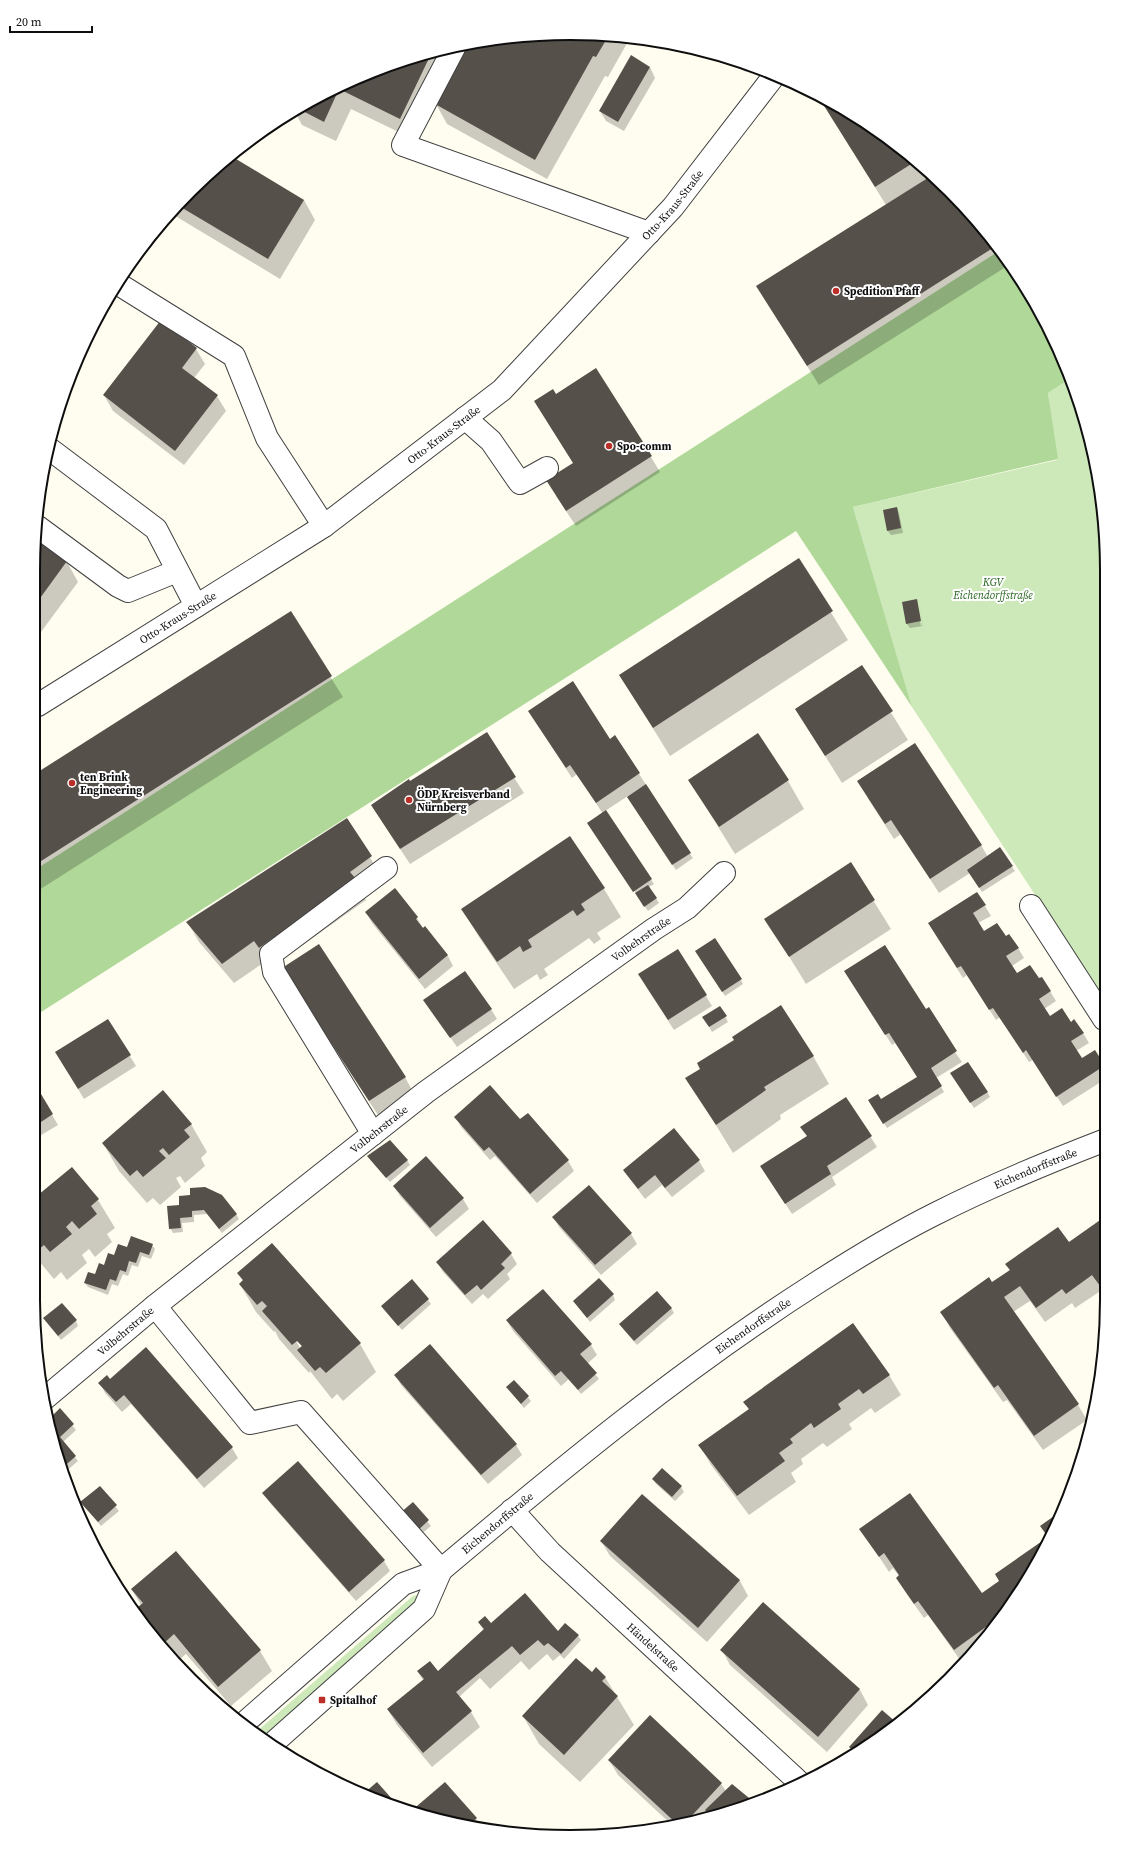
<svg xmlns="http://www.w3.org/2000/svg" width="1140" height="1870" viewBox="0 0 1140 1870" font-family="'Source Serif 4',serif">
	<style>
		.green { fill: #cde8b9 }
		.forest { fill: #b0d999 }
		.shadow { fill: #0003; fill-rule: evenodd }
		.building { fill: #56504a }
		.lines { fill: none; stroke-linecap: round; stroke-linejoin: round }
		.minor-casing { stroke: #414141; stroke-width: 24 }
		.minor { stroke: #fff; stroke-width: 22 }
		.poi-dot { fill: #bb2f29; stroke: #fff; stroke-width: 1.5 }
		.labels { text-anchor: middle; stroke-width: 4; stroke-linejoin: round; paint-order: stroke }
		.street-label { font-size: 11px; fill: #0e0e0e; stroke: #fff }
		.poi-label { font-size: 11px; font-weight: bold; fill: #0e0e0e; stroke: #fff; text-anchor: start }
		.park-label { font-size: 11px; font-style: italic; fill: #27641f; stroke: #fff }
		.rim { fill: none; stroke: #0e0e0e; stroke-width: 2 }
	</style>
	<rect width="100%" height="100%" fill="#fffdef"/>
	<!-- green -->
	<g class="green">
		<polygon points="1068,380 1089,431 1106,535 1104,1000 912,707 853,507 1057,460 1048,393"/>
		<polygon points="417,1595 417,1601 262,1738 255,1733 413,1596"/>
	</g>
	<!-- forest -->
	<polygon class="forest" points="999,251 1035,302 1068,380 1048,393 1058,459 853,507 912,707 796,531 38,1014 38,868"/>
	<!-- shadow -->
	<g class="shadow">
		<polygon points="605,34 630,38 608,77 605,76 547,179 447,124 436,104 469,45 500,38"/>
		<polygon points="455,48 411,138 351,109 336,141 302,125 294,110 301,105 397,62"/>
		<polygon points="708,51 709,51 749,66 746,72"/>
		<polygon points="650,67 655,78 624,131 606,121 600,111"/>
		<polygon points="817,94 897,144 974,216 1009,265 819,385 769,306 886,205"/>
		<polygon points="230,156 304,200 315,220 280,279 172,214 216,166"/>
		<polygon points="161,322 196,349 205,364 194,378 217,396 226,411 184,465 113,411 104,395"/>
		<polygon points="555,395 651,457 660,472 576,526 556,496 574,464 535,402"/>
		<polygon points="897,508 899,513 903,533 891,535 888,531"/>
		<polygon points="38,540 67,562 78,582 38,636"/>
		<polygon points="798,559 848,640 670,756 620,675"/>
		<polygon points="916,600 918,604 917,604 921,626 923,625 919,605 923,626 910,628 907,624"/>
		<polygon points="290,612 343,697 39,890 38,887 38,773"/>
		<polygon points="862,666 908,740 842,783 796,709"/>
		<polygon points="535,721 610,740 615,736 690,854 693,858 676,870 628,796 605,811 654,884 649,887 659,903 648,911 591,828 603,814 577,774 572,778"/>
		<polygon points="486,734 524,793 410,864 381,820 410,782"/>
		<polygon points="689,780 788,781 804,809 735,854"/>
		<polygon points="867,797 981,845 988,857 1012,867 1015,871 982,892 970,873 939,893 901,834 894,839"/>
		<polygon points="347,820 382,877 362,892 366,900 272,967 266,961 234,983 199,942 188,923"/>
		<polygon points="570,837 604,889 621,917 597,933 601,939 594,944 589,938 544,969 548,975 540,980 537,974 514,989 479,937 462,909"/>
		<polygon points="850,863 891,929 806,984 766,919"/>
		<polygon points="985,906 991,916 978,923 984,932 1005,937 1018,948 1024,958 1012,966 1017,975 1038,980 1050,991 1056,1001 1044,1009 1050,1017 1071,1023 1083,1033 1089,1043 1076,1051 1082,1060 1104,1065 1104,1080 1063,1106 1033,1060 1029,1062 1000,1017 996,1020 967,975 963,978 935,934"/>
		<polygon points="366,912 417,918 423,928 425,927 448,956 453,966 425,989 372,923"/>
		<polygon points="678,950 712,1006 674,1030 645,985"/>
		<polygon points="699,956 741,980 743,984 725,996"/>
		<polygon points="851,981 925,1010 962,1062 936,1078 944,1092 887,1128 872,1105 918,1077 895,1043 892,1045"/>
		<polygon points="292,984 405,1077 413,1092 378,1115"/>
		<polygon points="425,1001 491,1009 497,1019 457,1047"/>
		<polygon points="720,1007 728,1022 712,1032 704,1017"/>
		<polygon points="108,1020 136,1066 84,1099 62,1062"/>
		<polygon points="813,1056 829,1084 780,1115 781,1119 733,1153 687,1078"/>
		<polygon points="954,1078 987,1092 990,1097 974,1108"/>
		<polygon points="38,1091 58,1125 38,1137"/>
		<polygon points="846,1098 877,1147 832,1177 836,1185 792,1214 767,1176"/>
		<polygon points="528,1114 568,1161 574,1171 537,1203 495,1156 490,1160 461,1127 456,1117 520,1120"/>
		<polygon points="191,1124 207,1152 201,1158 205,1166 185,1183 180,1176 176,1178 181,1187 160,1205 153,1198 147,1203 119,1171 103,1143"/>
		<polygon points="368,1156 407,1160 410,1165 390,1182"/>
		<polygon points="699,1161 705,1171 672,1197 662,1185 645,1199 624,1171"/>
		<polygon points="72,1168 98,1200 115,1228 107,1234 112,1242 95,1257 89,1249 82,1255 87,1263 67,1280 61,1272 54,1279 38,1260 38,1197"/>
		<polygon points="394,1186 463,1199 469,1209 436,1237 400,1196"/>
		<polygon points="180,1206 236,1214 239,1219 222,1233 207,1214 194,1215 194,1222 182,1223 183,1232 173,1233 170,1228"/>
		<polygon points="553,1217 631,1234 637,1244 601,1275 559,1227"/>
		<polygon points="1103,1219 1103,1291 1102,1290 1075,1308 1072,1303 1045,1322 1030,1301 1013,1312 1078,1405 1087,1420 1043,1450 1007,1400 1003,1402 950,1328 942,1313 1010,1271 1007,1265 1069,1243"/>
		<polygon points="482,1222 511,1254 517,1264 507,1274 510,1279 488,1299 483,1294 472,1304 443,1272 437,1262"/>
		<path d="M 272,1244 L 360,1344 L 376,1372 L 343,1401 L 337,1394 L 332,1399 L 310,1371 L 309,1373 L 279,1339 L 275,1331 L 274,1332 L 256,1312 L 240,1284 L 243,1281 L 238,1273 ZM 295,1336 L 302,1347 L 300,1348 L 294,1337 Z"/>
		<polygon points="152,1245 155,1249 151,1259 142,1256 138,1267 132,1265 128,1276 123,1274 118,1286 112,1284 108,1295 88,1287 85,1283 115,1257 128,1249"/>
		<polygon points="613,1295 615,1300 590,1322 574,1301"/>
		<polygon points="428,1300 431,1304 402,1330 382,1306"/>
		<polygon points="671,1308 674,1313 637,1345 623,1329"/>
		<polygon points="45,1319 76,1321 78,1326 61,1340"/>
		<polygon points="507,1321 591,1345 597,1355 587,1364 599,1379 581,1394 569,1379 561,1386 513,1331"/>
		<polygon points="146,1349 232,1448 238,1458 204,1488 131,1404 122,1412 105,1393 100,1383 110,1380"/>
		<polygon points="395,1375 516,1445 522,1455 488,1484 401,1385"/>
		<polygon points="889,1375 901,1395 875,1413 871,1408 849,1424 852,1429 827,1447 823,1443 801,1459 803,1464 791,1473 796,1482 749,1515 711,1465 700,1446 749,1410 745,1402"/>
		<polygon points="514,1381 531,1401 524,1408 507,1387"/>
		<polygon points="60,1410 76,1430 63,1442 78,1461 64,1473 61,1470 49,1420"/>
		<polygon points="298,1463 384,1561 390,1571 356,1601 270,1503 264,1493"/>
		<polygon points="653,1479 681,1487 684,1492 675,1501 656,1484"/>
		<polygon points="99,1487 119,1511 101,1526 82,1503"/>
		<polygon points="642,1495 740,1581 748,1596 707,1642 610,1556 601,1541"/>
		<polygon points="413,1504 431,1526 419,1536"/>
		<polygon points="861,1529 982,1595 1000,1582 1047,1538 996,1627 963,1664 928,1615 924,1618 906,1593 897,1578 899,1576 893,1568 889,1572"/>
		<polygon points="176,1552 260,1651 272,1671 231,1706 186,1654 178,1661 144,1627 134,1611 141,1605 132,1590"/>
		<polygon points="763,1604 860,1690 868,1705 827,1752 730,1665 722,1650"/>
		<polygon points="479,1623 562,1636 578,1636 581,1640 564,1659 560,1655 553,1661 547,1654 529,1670 521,1661 490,1689 480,1678 459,1697 471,1712 480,1727 432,1767 397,1725 388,1710 423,1680 418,1672 440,1675 484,1631"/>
		<polygon points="592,1674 605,1677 634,1725 580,1782 539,1744 523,1716"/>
		<polygon points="650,1717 721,1784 726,1791 732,1785 753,1803 742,1809 672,1825 618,1775 609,1760"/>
		<polygon points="377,1784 399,1809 364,1795"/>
		<polygon points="412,1812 476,1819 481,1828"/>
	</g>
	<!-- building -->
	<g class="building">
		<polygon points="605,34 609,35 596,57 593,56 535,160 435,104 467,45 500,38"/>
		<polygon points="431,54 400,119 339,89 324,122 297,108 397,62"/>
		<polygon points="631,55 650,67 618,122 599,111"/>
		<polygon points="816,93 897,144 916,161 875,187"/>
		<polygon points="231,156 304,200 268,259 179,206 216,166"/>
		<polygon points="931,176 974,216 996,246 807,366 756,286"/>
		<polygon points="161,320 197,348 182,368 218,395 175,451 103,395"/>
		<polygon points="596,368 652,456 566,511 546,480 573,463 534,401 553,389 556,394"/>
		<polygon points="897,507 901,528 887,531 883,510"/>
		<polygon points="38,539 67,561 38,601"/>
		<polygon points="799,558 833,611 653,728 619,675"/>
		<polygon points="917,599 921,621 906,624 902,602"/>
		<polygon points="291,611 332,676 38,863 38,772"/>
		<polygon points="862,665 893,711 825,756 795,709"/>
		<polygon points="573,681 610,739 615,735 640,773 596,803 570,765 566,768 528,711"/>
		<polygon points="487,732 516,777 400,849 371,805 409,779 410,781"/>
		<polygon points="758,733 789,780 719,827 688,780"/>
		<polygon points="915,743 982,845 930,879 891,820 885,824 857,781"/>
		<polygon points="646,784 691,853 672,865 627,797"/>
		<polygon points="606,810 652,879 633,892 587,823"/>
		<polygon points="347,818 372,856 350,872 356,879 259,948 254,941 222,964 186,922"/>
		<polygon points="570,836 605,888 581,904 585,910 577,916 573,910 528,940 532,947 523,952 520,946 497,962 461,909"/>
		<polygon points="1000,847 1013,866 979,888 967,870"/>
		<polygon points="851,862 875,900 789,957 764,919"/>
		<polygon points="648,885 657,898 644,907 635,893"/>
		<polygon points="395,888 418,917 416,919 419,923 423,928 425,926 448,955 419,979 365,912"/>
		<polygon points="977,892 986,905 973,913 984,931 997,923 1006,936 1009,934 1019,948 1006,956 1017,973 1030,965 1039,978 1042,977 1051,991 1039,999 1050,1016 1062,1008 1071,1022 1074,1019 1084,1033 1071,1041 1082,1058 1095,1050 1104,1064 1104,1066 1056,1097 1026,1050 1023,1053 993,1008 989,1010 961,966 957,968 928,923"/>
		<polygon points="715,938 742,979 722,992 695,951"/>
		<polygon points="319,944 406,1077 369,1101 282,968"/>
		<polygon points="885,945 926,1009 929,1007 957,1051 931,1068 942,1086 883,1124 868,1100 878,1094 881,1099 917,1077 889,1033 885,1035 844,971"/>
		<polygon points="678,949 707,995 668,1020 638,974"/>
		<polygon points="465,971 492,1009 450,1038 423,1000"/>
		<polygon points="781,1005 814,1056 764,1087 766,1090 716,1125 685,1078 700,1069 697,1063 734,1040 732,1037"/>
		<polygon points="720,1006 727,1016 709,1027 702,1017"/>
		<polygon points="108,1019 131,1055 78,1089 55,1052"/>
		<polygon points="968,1062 988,1092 970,1103 950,1073"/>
		<polygon points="490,1085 520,1119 528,1113 569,1160 530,1194 489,1147 484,1151 454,1117"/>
		<polygon points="38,1089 53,1114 38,1124"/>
		<polygon points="163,1090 192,1124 184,1130 190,1137 169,1155 163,1148 159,1151 166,1158 143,1177 137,1170 130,1176 102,1143"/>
		<polygon points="846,1097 872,1136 827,1166 831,1174 785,1204 760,1166 807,1136 800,1127"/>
		<polygon points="674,1128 700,1160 665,1188 655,1175 638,1189 623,1170"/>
		<polygon points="390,1140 408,1160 386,1178 367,1156"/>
		<polygon points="426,1156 464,1198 430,1228 393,1186"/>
		<polygon points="72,1167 99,1199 91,1206 97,1214 79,1229 72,1221 66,1227 72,1234 50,1252 44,1245 38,1250 38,1195"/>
		<polygon points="589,1185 632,1233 595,1265 552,1217"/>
		<polygon points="205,1187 222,1195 237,1214 219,1229 204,1210 192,1211 192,1217 180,1218 181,1228 169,1229 167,1206 179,1205 179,1196 190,1195 190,1188"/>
		<polygon points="1103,1218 1103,1284 1100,1286 1092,1275 1066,1294 1062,1289 1036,1308 1020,1286 1004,1297 1079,1404 1034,1436 998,1385 994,1388 940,1312 989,1277 992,1282 1010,1270 1005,1264 1058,1227 1069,1242"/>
		<polygon points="483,1220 512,1253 501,1264 505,1268 481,1290 477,1285 465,1295 436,1262"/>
		<polygon points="131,1236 153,1244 149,1255 140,1252 136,1263 129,1261 126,1272 120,1270 116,1281 110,1279 106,1290 84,1283 88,1272 95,1274 99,1263 104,1265 108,1253 114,1255 118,1244 127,1247"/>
		<polygon points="272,1243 361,1343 326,1373 320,1367 315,1371 297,1350 302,1346 297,1341 292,1345 262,1311 267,1306 262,1301 257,1305 239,1284 243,1280 237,1273"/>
		<polygon points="599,1278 614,1294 587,1318 573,1301"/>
		<polygon points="412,1279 429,1299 398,1326 381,1306"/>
		<polygon points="543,1289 592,1344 580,1354 597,1373 578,1390 561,1371 555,1376 506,1320"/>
		<polygon points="657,1291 672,1308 634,1341 619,1324"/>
		<polygon points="62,1303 77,1320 58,1336 43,1318"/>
		<polygon points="853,1323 890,1375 863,1394 859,1389 838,1404 841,1409 814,1428 811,1423 790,1439 793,1443 779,1453 785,1461 737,1496 698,1445 749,1409 743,1402"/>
		<polygon points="430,1344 517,1444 481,1475 394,1375"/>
		<polygon points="146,1347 233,1447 197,1479 124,1395 116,1402 98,1383 107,1375 110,1379"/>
		<polygon points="514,1380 529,1396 521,1404 506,1387"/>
		<polygon points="60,1408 74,1424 60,1437 76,1456 61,1469 49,1419"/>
		<polygon points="298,1461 385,1560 349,1592 262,1493"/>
		<polygon points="662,1468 682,1486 672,1497 652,1479"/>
		<polygon points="100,1486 117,1505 98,1522 80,1502"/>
		<polygon points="910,1493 982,1593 999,1581 995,1574 1048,1537 1040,1526 1064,1509 1009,1605 998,1613 1001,1616 954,1650 918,1601 914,1604 896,1578 899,1575 884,1553 879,1557 859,1529"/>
		<polygon points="642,1494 740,1580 698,1628 600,1541"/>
		<polygon points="413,1502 429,1520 416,1532 400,1513"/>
		<polygon points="176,1551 261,1650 218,1687 174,1634 162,1645 144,1627 134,1610 143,1603 131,1589"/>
		<polygon points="525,1593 558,1631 565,1623 579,1635 561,1654 548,1643 544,1646 538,1640 520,1655 512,1646 456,1692 472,1711 423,1753 387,1709 424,1679 417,1671 430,1661 438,1671 484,1629 478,1622 485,1616 491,1623"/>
		<polygon points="763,1602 860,1689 818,1737 720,1650"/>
		<polygon points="576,1658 592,1672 596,1667 606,1677 602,1681 618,1696 564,1755 522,1716"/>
		<polygon points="882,1710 897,1723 869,1746 856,1753 849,1747"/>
		<polygon points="650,1715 722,1783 686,1822 677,1824 608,1760"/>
		<polygon points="377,1782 401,1809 363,1794"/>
		<polygon points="445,1782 477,1818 469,1825 410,1812"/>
		<polygon points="732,1784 754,1802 742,1809 711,1816 705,1810"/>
	</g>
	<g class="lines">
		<!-- minor casing -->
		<g class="minor-casing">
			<g id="minor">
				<polyline points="454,48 403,145 649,233"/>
				<polyline points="120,285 234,356 267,438 324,526"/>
				<polyline points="465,418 491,441 520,483 547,468"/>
				<polyline points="51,450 156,529 196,606"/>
				<polyline points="38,527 118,586 128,591 177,571"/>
				<path id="s1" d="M 38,705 L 324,526 L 502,390 L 673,207 L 774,76"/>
				<polyline points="1031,906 1104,1019"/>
				<polyline points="373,1134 274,972 271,954 386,868"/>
				<polyline points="155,1306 250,1423 301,1412 441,1570"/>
				<path id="s2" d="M 44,1399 L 155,1306 L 426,1092 L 654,929 L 687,908 L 724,873"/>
				<path id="s3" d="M 512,1510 L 550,1552 L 798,1781"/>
				<path id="s4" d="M 242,1725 L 403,1584 L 441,1570 C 561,1469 682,1369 815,1284 C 854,1259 893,1235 935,1214 C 990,1186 1046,1163 1103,1141"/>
				<polyline points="272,1744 424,1609 441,1570"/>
			</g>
		</g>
		<!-- minor -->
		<use href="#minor" class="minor"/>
	</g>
	<!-- markers -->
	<g class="poi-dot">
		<circle cx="836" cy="291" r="4"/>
		<circle cx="609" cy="446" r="4"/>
		<circle cx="72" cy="783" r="4"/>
		<circle cx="409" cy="800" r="4"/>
		<rect x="318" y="1696" width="8" height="8" rx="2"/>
	</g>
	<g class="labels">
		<!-- street labels -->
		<g class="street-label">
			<text dy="4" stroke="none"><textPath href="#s1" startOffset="813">Otto-Kraus-Straße</textPath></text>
			<text dy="4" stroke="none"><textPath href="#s1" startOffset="488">Otto-Kraus-Straße</textPath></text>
			<text dy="4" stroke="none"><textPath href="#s1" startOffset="165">Otto-Kraus-Straße</textPath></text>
			<text dy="4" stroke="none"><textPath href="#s2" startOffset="754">Volbehrstraße</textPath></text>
			<text dy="4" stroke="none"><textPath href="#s2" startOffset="430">Volbehrstraße</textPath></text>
			<text dy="4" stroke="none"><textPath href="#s4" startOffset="975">Eichendorffstraße</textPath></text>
			<text dy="4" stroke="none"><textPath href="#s4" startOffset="651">Eichendorffstraße</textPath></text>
			<text dy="4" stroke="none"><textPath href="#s2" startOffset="106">Volbehrstraße</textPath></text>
			<text dy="4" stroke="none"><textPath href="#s4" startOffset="328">Eichendorffstraße</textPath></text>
			<text dy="4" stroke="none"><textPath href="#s3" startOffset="197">Händelstraße</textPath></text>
		</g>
		<!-- poi labels -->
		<g class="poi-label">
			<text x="844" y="295">Spedition Pfaff</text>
			<text x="617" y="450">Spo-comm</text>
			<text x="80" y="781">ten Brink<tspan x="80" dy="13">Engineering</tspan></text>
			<text x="417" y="798">ÖDP Kreisverband<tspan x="417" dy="13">Nürnberg</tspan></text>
			<text x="330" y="1704">Spitalhof</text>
		</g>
		<!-- park labels -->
		<g class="park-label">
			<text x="993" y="586">KGV<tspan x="993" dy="13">Eichendorffstraße</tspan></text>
		</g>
	</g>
	<!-- crop -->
	<path d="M0 0H1140V1870H0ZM570 40H570A530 530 0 0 1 1100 570V1300A530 530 0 0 1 570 1830H570A530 530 0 0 1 40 1300V570A530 530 0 0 1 570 40Z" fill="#fff" fill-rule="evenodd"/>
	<path class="rim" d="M570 40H570A530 530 0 0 1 1100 570V1300A530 530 0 0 1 570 1830H570A530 530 0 0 1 40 1300V570A530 530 0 0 1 570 40Z"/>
	<!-- scale -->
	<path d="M10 26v6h82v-6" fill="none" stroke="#0e0e0e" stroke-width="2"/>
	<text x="16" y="26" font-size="12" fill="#0e0e0e" stroke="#ffffff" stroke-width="3" paint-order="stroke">20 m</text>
</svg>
